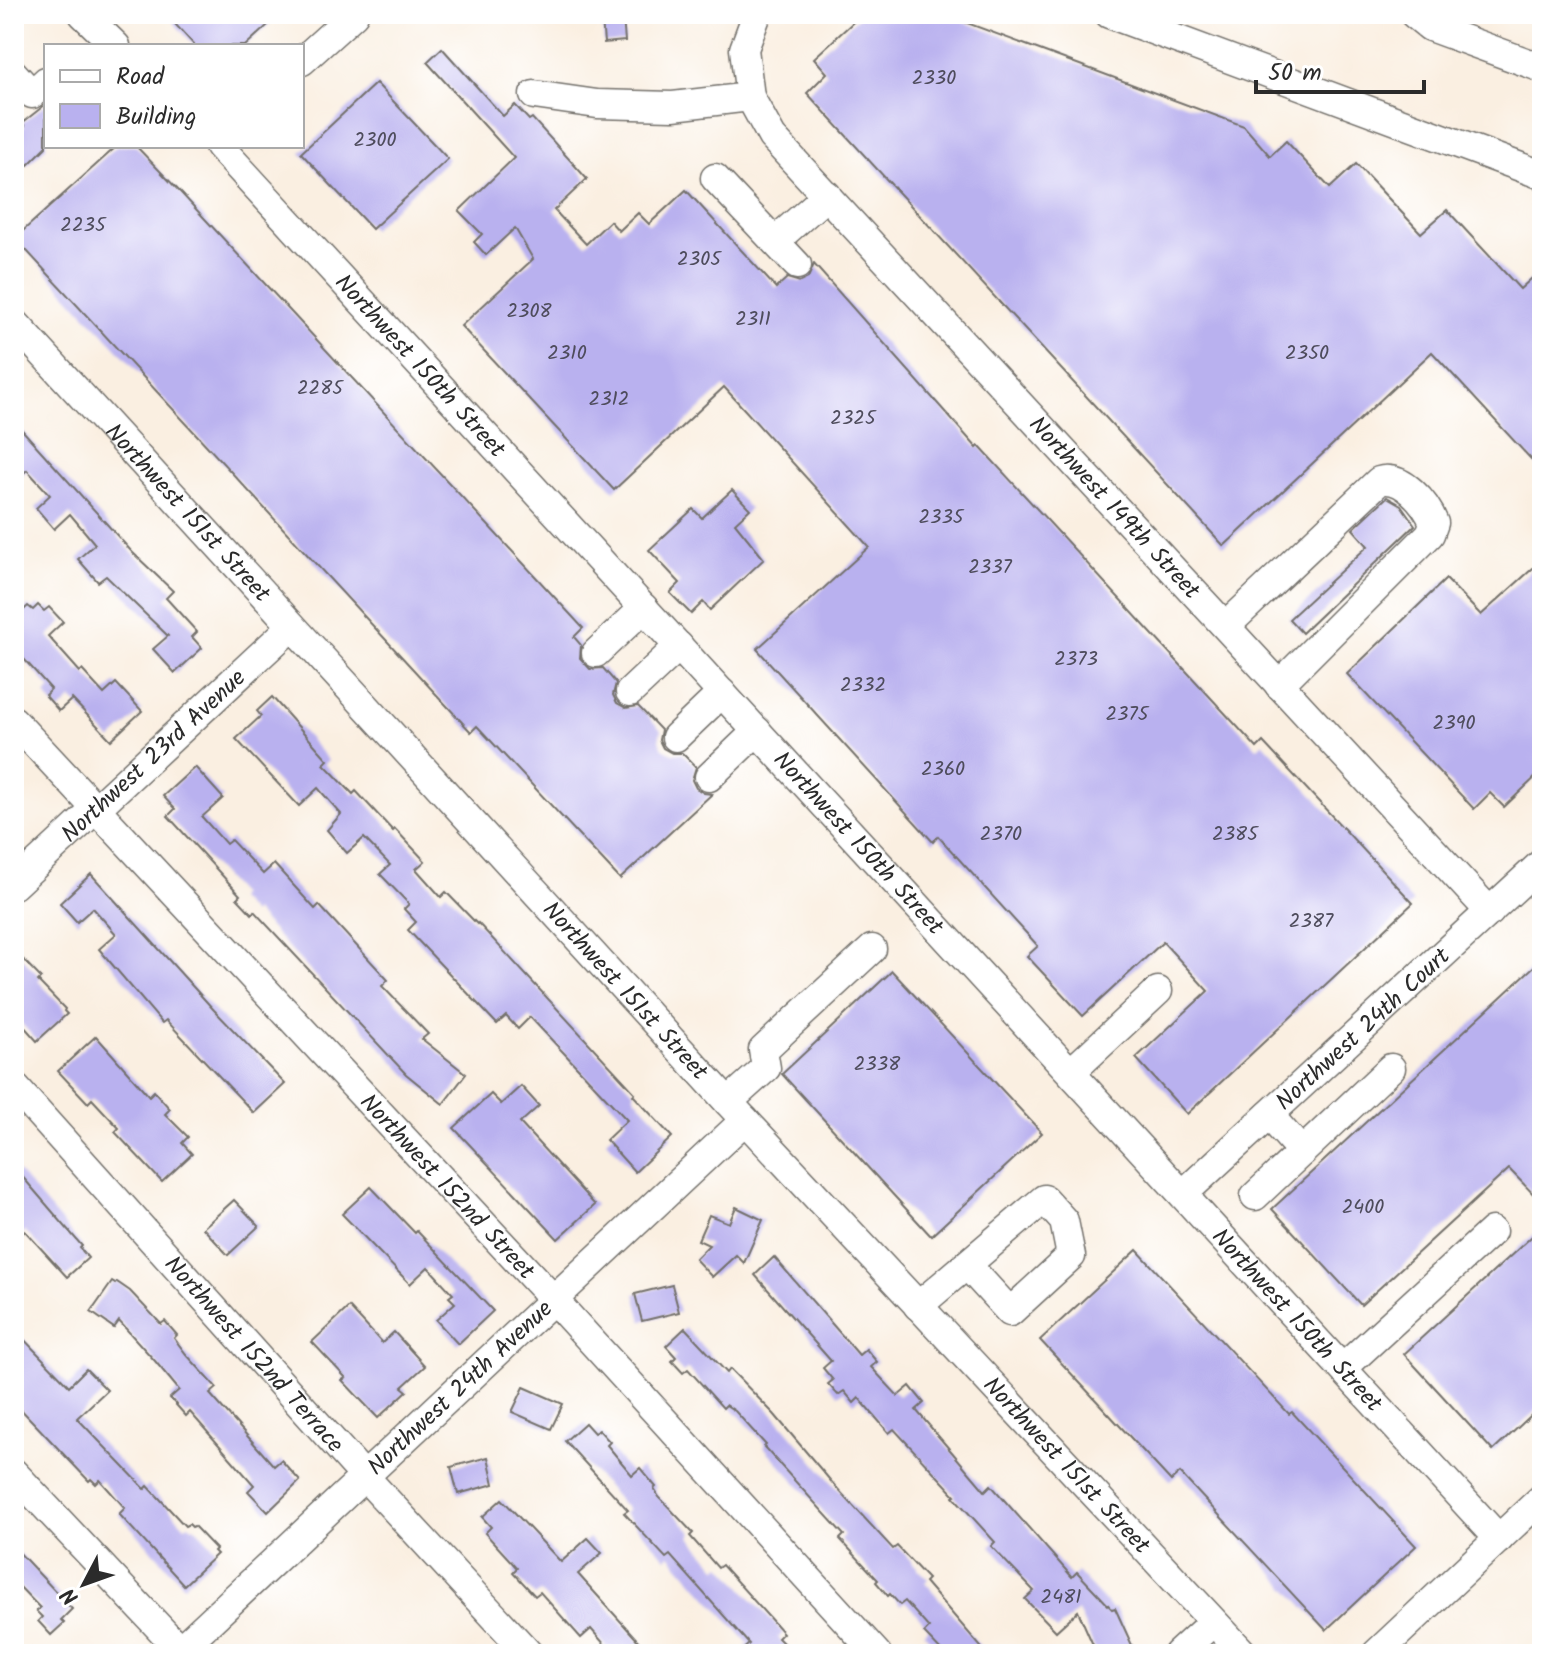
<svg xmlns="http://www.w3.org/2000/svg" width="1556" height="1668" viewBox="0 0 1556 1668" font-family="Kalam,sans-serif">
	<style>
		.building { fill: #b9b1ef }
		.lines { fill: none; stroke-linecap: round; stroke-linejoin: round }
		.minor-casing { stroke: #73706b; stroke-width: 31 }
		.minor { stroke: #fff; stroke-width: 28 }
		.labels { text-anchor: middle; stroke-width: 6; stroke-linejoin: round; paint-order: stroke }
		.number-label { font-size: 20px; fill: #4e4c5c }
		.street-label { font-size: 24px; fill: #2b2b2b; stroke: #fff }
	</style>
	<rect width="100%" height="100%" fill="#fff"/>
	<filter id="ink" filterUnits="userSpaceOnUse"><feTurbulence type="fractalNoise" baseFrequency=".0125" numOctaves="2"/><feDisplacementMap in="SourceGraphic" scale="16" xChannelSelector="R" yChannelSelector="G"/><feConvolveMatrix kernelMatrix="1 2 1 2 8 2 1 2 1" color-interpolation-filters="sRGB"/></filter>
	<filter id="wash" filterUnits="userSpaceOnUse"><feTurbulence type="fractalNoise" baseFrequency=".006" numOctaves="4" result="noise"/><feDisplacementMap in="SourceGraphic" scale="32" xChannelSelector="R" yChannelSelector="G"/><feGaussianBlur stdDeviation="1.8" result="paint"/><feColorMatrix in="noise" values="0 0 0 0 0 0 0 0 0 0 0 0 0 0 0 0 0 1.4 0 .05"/><feComposite in="paint" operator="in"/></filter>
	<g filter="url(#wash)">
		<rect width="100%" height="100%" fill="#faefe1"/>
		<g id="blocks">
			<!-- building -->
			<g class="building">
				<polygon points="166,14 280,14 245,46 195,46"/>
				<polygon points="862,14 943,14 1244,126 1270,156 1286,141 1330,188 1356,164 1421,233 1447,210 1520,289 1542,269 1542,471 1432,352 1224,546 807,93 827,73 814,58"/>
				<polygon points="623,18 625,41 604,43 602,20"/>
				<polygon points="442,48 503,116 515,105 529,120 532,118 587,179 554,210 586,244 610,221 619,231 638,213 649,224 686,190 776,288 787,278 800,282 808,278 814,264 977,448 979,446 1257,748 1263,742 1413,903 1187,1114 1136,1058 1208,991 1163,942 1083,1016 1027,956 1038,946 938,836 933,842 757,649 869,547 724,387 614,490 461,326 533,259 515,228 486,255 474,242 482,234 459,211 514,158 427,62"/>
				<polygon points="376,83 448,159 372,229 301,153"/>
				<polygon points="46,104 46,147 28,165 14,149 14,137 25,126 22,123"/>
				<polygon points="117,146 136,146 182,194 583,628 574,637 581,645 580,658 590,669 603,668 616,683 613,695 617,703 626,708 638,706 661,730 659,740 663,748 672,753 682,753 696,767 692,780 696,788 704,793 712,794 620,879 477,726 471,732 15,238"/>
				<polygon points="14,421 132,552 173,591 166,598 197,632 192,637 202,648 175,673 153,649 168,636 106,576 98,582 78,559 95,544 70,514 54,529 36,508 50,495 27,470 14,482"/>
				<polygon points="732,490 750,509 735,523 764,559 710,610 703,602 691,614 670,593 680,583 649,550 693,509 702,518"/>
				<polygon points="1387,497 1401,505 1415,525 1302,633 1289,619 1368,546 1353,529"/>
				<polygon points="1542,560 1542,771 1504,807 1490,793 1474,809 1347,674 1446,579 1481,615"/>
				<polygon points="38,605 44,611 49,607 63,622 48,636 80,672 82,670 104,694 116,683 142,711 111,740 72,699 59,711 45,695 51,689 23,658 14,667 14,619 28,606 33,610"/>
				<polygon points="272,697 328,760 324,764 353,794 356,791 393,831 395,829 425,861 416,869 441,897 446,892 477,924 478,923 635,1093 633,1095 672,1137 635,1172 606,1140 627,1120 530,1017 518,1029 506,1016 497,1024 408,930 416,922 404,909 409,904 380,874 390,865 364,838 347,853 327,830 341,814 318,788 299,806 236,739 261,716 257,711"/>
				<polygon points="195,767 223,798 202,817 226,844 231,840 263,874 274,864 315,909 319,905 388,980 382,986 428,1034 422,1039 466,1074 443,1104 406,1074 254,911 252,914 237,898 240,895 168,816 175,809 163,796"/>
				<polygon points="91,874 214,1010 285,1084 254,1113 166,1020 162,1023 99,949 116,934 93,908 77,922 60,903"/>
				<polygon points="14,950 41,978 38,981 65,1009 64,1011 67,1014 37,1041 14,1015"/>
				<polygon points="1542,959 1542,1203 1509,1169 1361,1305 1272,1209"/>
				<polygon points="892,971 1042,1133 931,1236 782,1074"/>
				<polygon points="96,1036 149,1096 154,1091 170,1109 165,1114 188,1137 182,1143 192,1154 162,1182 115,1132 119,1128 92,1099 88,1103 58,1071"/>
				<polygon points="521,1086 539,1106 520,1123 595,1205 558,1239 454,1128 491,1094 501,1104"/>
				<polygon points="14,1167 82,1246 80,1248 88,1258 67,1277 25,1231 14,1241"/>
				<polygon points="371,1187 415,1233 417,1231 493,1311 458,1344 436,1320 455,1303 449,1297 453,1294 428,1267 410,1284 342,1214"/>
				<polygon points="234,1200 259,1226 228,1255 203,1228"/>
				<polygon points="736,1207 763,1220 744,1263 736,1255 712,1277 695,1259 709,1245 698,1240 709,1215 729,1223"/>
				<polygon points="1542,1227 1542,1405 1493,1451 1404,1354"/>
				<polygon points="1137,1250 1289,1414 1292,1412 1416,1546 1326,1630 1180,1473 1171,1481 1040,1340"/>
				<polygon points="774,1257 859,1355 866,1349 877,1362 871,1367 898,1396 910,1386 924,1403 916,1410 985,1491 991,1485 1072,1577 1077,1572 1112,1609 1115,1608 1136,1654 1097,1654 1078,1611 1056,1631 1025,1599 1034,1591 991,1546 995,1542 953,1496 955,1495 894,1429 889,1433 859,1398 854,1403 844,1391 838,1395 828,1384 833,1380 823,1368 831,1361 755,1275"/>
				<polygon points="112,1282 115,1284 117,1282 130,1291 161,1324 165,1321 177,1335 174,1338 186,1354 217,1388 210,1394 274,1466 281,1460 300,1481 268,1512 248,1491 254,1485 190,1412 186,1416 170,1398 179,1390 155,1361 119,1321 114,1328 91,1312"/>
				<polygon points="672,1285 679,1312 642,1321 635,1294"/>
				<polygon points="349,1307 382,1343 394,1332 425,1366 402,1387 407,1391 378,1418 342,1380 346,1378 312,1342"/>
				<polygon points="685,1328 727,1373 730,1369 774,1414 835,1486 893,1549 897,1546 928,1579 925,1582 987,1654 944,1654 924,1633 929,1628 905,1601 900,1605 890,1594 888,1596 876,1582 878,1580 840,1539 844,1535 764,1447 766,1445 735,1411 726,1405 723,1408 688,1369 683,1373 672,1361 676,1357 666,1346"/>
				<polygon points="14,1329 69,1386 86,1369 107,1390 77,1418 145,1489 148,1486 185,1526 189,1524 192,1527 194,1526 216,1549 214,1551 217,1554 184,1585 119,1514 125,1508 100,1480 96,1484 91,1479 89,1481 14,1402"/>
				<polygon points="524,1387 563,1404 551,1429 512,1412"/>
				<polygon points="585,1423 594,1433 599,1430 610,1442 607,1445 632,1475 640,1468 656,1487 654,1489 659,1497 693,1533 690,1536 718,1568 722,1565 783,1633 778,1638 794,1654 738,1654 749,1644 670,1555 666,1558 624,1513 628,1510 565,1441"/>
				<polygon points="488,1457 494,1484 458,1494 451,1467"/>
				<polygon points="502,1499 561,1562 588,1538 602,1553 578,1574 650,1654 613,1654 591,1629 581,1638 540,1592 535,1596 513,1572 517,1568 485,1533 491,1527 482,1517"/>
				<polygon points="14,1547 72,1609 61,1620 64,1623 51,1635 38,1621 42,1617 36,1611 40,1608 14,1581"/>
			</g>
		</g>
	</g>
	<g filter="url(#ink)">
		<use href="#blocks" fill-opacity="0" stroke="#73706b" stroke-width="2"/>
		<g class="lines">
			<!-- minor casing -->
			<g class="minor-casing">
				<g id="minor">
					<polyline points="83,14 116,46"/>
					<path id="s1" d="M 757,14 L 744,49 L 750,97 L 772,137 L 1490,912"/>
					<polyline points="1109,14 1542,175"/>
					<polyline points="1414,14 1430,27 1542,68"/>
					<polyline points="302,61 354,14"/>
					<polyline points="14,74 32,94 46,81"/>
					<polyline points="534,95 597,104 673,106 750,97"/>
					<path id="s2" d="M 219,146 L 1499,1539"/>
					<polyline points="715,178 797,265"/>
					<polyline points="775,241 827,195"/>
					<path id="s3" d="M 14,322 L 728,1102 L 1244,1654"/>
					<path d="M 1226,626 L 1379,481 C 1402,474 1426,503 1434,523 L 1430,534 L 1279,685"/>
					<polyline points="596,653 644,608"/>
					<polyline points="630,692 679,646"/>
					<path id="s4" d="M 14,721 L 553,1299 L 877,1654"/>
					<polyline points="676,737 722,693"/>
					<polyline points="709,777 757,731"/>
					<path id="s5" d="M 14,885 L 291,627"/>
					<polyline points="1071,1072 1158,991"/>
					<path id="s6" d="M 14,1086 L 365,1477 L 529,1654"/>
					<polyline points="728,1102 766,1068 763,1050 872,949"/>
					<polyline points="1269,1115 1302,1152"/>
					<path id="s7" d="M 1183,1194 L 1542,863"/>
					<polyline points="1255,1196 1391,1068"/>
					<polyline points="918,1306 1044,1199 1064,1221 1071,1256 1010,1312 967,1265"/>
					<polyline points="1343,1368 1492,1231"/>
					<polyline points="14,1473 184,1654"/>
					<path id="s8" d="M 175,1654 L 745,1120"/>
					<polyline points="1178,1654 1213,1622"/>
					<polyline points="1376,1654 1542,1498"/>
				</g>
			</g>
			<!-- minor -->
			<use href="#minor" class="minor"/>
		</g>
	</g>
	<g class="labels">
		<!-- number labels -->
		<g class="number-label">
			<text x="934" y="84">2330</text>
			<text x="375" y="146">2300</text>
			<text x="83" y="231">2235</text>
			<text x="699" y="265">2305</text>
			<text x="529" y="317">2308</text>
			<text x="753" y="325">2311</text>
			<text x="567" y="359">2310</text>
			<text x="1307" y="359">2350</text>
			<text x="320" y="394">2285</text>
			<text x="609" y="405">2312</text>
			<text x="853" y="424">2325</text>
			<text x="941" y="523">2335</text>
			<text x="990" y="573">2337</text>
			<text x="1076" y="665">2373</text>
			<text x="863" y="691">2332</text>
			<text x="1127" y="720">2375</text>
			<text x="1454" y="729">2390</text>
			<text x="943" y="775">2360</text>
			<text x="1001" y="840">2370</text>
			<text x="1235" y="840">2385</text>
			<text x="1311" y="927">2387</text>
			<text x="877" y="1070">2338</text>
			<text x="1363" y="1213">2400</text>
			<text x="1061" y="1603">2481</text>
		</g>
		<!-- street labels -->
		<g class="street-label">
			<text dy="8" stroke="none"><textPath href="#s2" startOffset="298">Northwest 150th Street</textPath></text>
			<text dy="8" stroke="none"><textPath href="#s1" startOffset="636">Northwest 149th Street</textPath></text>
			<text dy="8" stroke="none"><textPath href="#s3" startOffset="258">Northwest 151st Street</textPath></text>
			<text dy="8" stroke="none"><textPath href="#s5" startOffset="190">Northwest 23rd Avenue</textPath></text>
			<text dy="8" stroke="none"><textPath href="#s2" startOffset="946">Northwest 150th Street</textPath></text>
			<text dy="8" stroke="none"><textPath href="#s3" startOffset="906">Northwest 151st Street</textPath></text>
			<text dy="8" stroke="none"><textPath href="#s7" startOffset="244">Northwest 24th Court</textPath></text>
			<text dy="8" stroke="none"><textPath href="#s4" startOffset="636">Northwest 152nd Street</textPath></text>
			<text dy="8" stroke="none"><textPath href="#s2" startOffset="1594">Northwest 150th Street</textPath></text>
			<text dy="8" stroke="none"><textPath href="#s6" startOffset="360">Northwest 152nd Terrace</textPath></text>
			<text dy="8" stroke="none"><textPath href="#s8" startOffset="390">Northwest 24th Avenue</textPath></text>
			<text dy="8" stroke="none"><textPath href="#s3" startOffset="1554">Northwest 151st Street</textPath></text>
		</g>
	</g>
	<!-- margin -->
	<rect width="1556" height="1668" fill="none" stroke="#fff" stroke-width="48"/>
	<!-- legend -->
	<rect x="44" y="44" width="260" height="104" fill="#ffffff" stroke="#aaaaaa" stroke-width="2"/>
	<rect x="60" y="70" width="40" height="12" fill="#ffffff" stroke="#aaaaaa" stroke-width="2"/>
	<text x="116" y="84" font-size="24" fill="#2b2b2b">Road</text>
	<rect x="60" y="104" width="40" height="24" fill="#b9b1ef" stroke="#aaaaaa" stroke-width="2"/>
	<text x="116" y="124" font-size="24" fill="#2b2b2b">Building</text>
	<!-- north arrow -->
	<g transform="translate(84 1584) rotate(229)" stroke="#ffffff" stroke-width="6" paint-order="stroke">
	<path d="M0-6L14 30L0 20L-14 30Z" fill="#2b2b2b"/>
	<text y="-12" font-size="22" font-weight="bold" text-anchor="middle" fill="#2b2b2b">N</text>
	</g>
	<!-- scale -->
	<path d="M1256 80v12h168v-12" fill="none" stroke="#2b2b2b" stroke-width="4"/>
	<text x="1268" y="80" font-size="24" fill="#2b2b2b" stroke="#ffffff" stroke-width="6" paint-order="stroke">50 m</text>
</svg>
